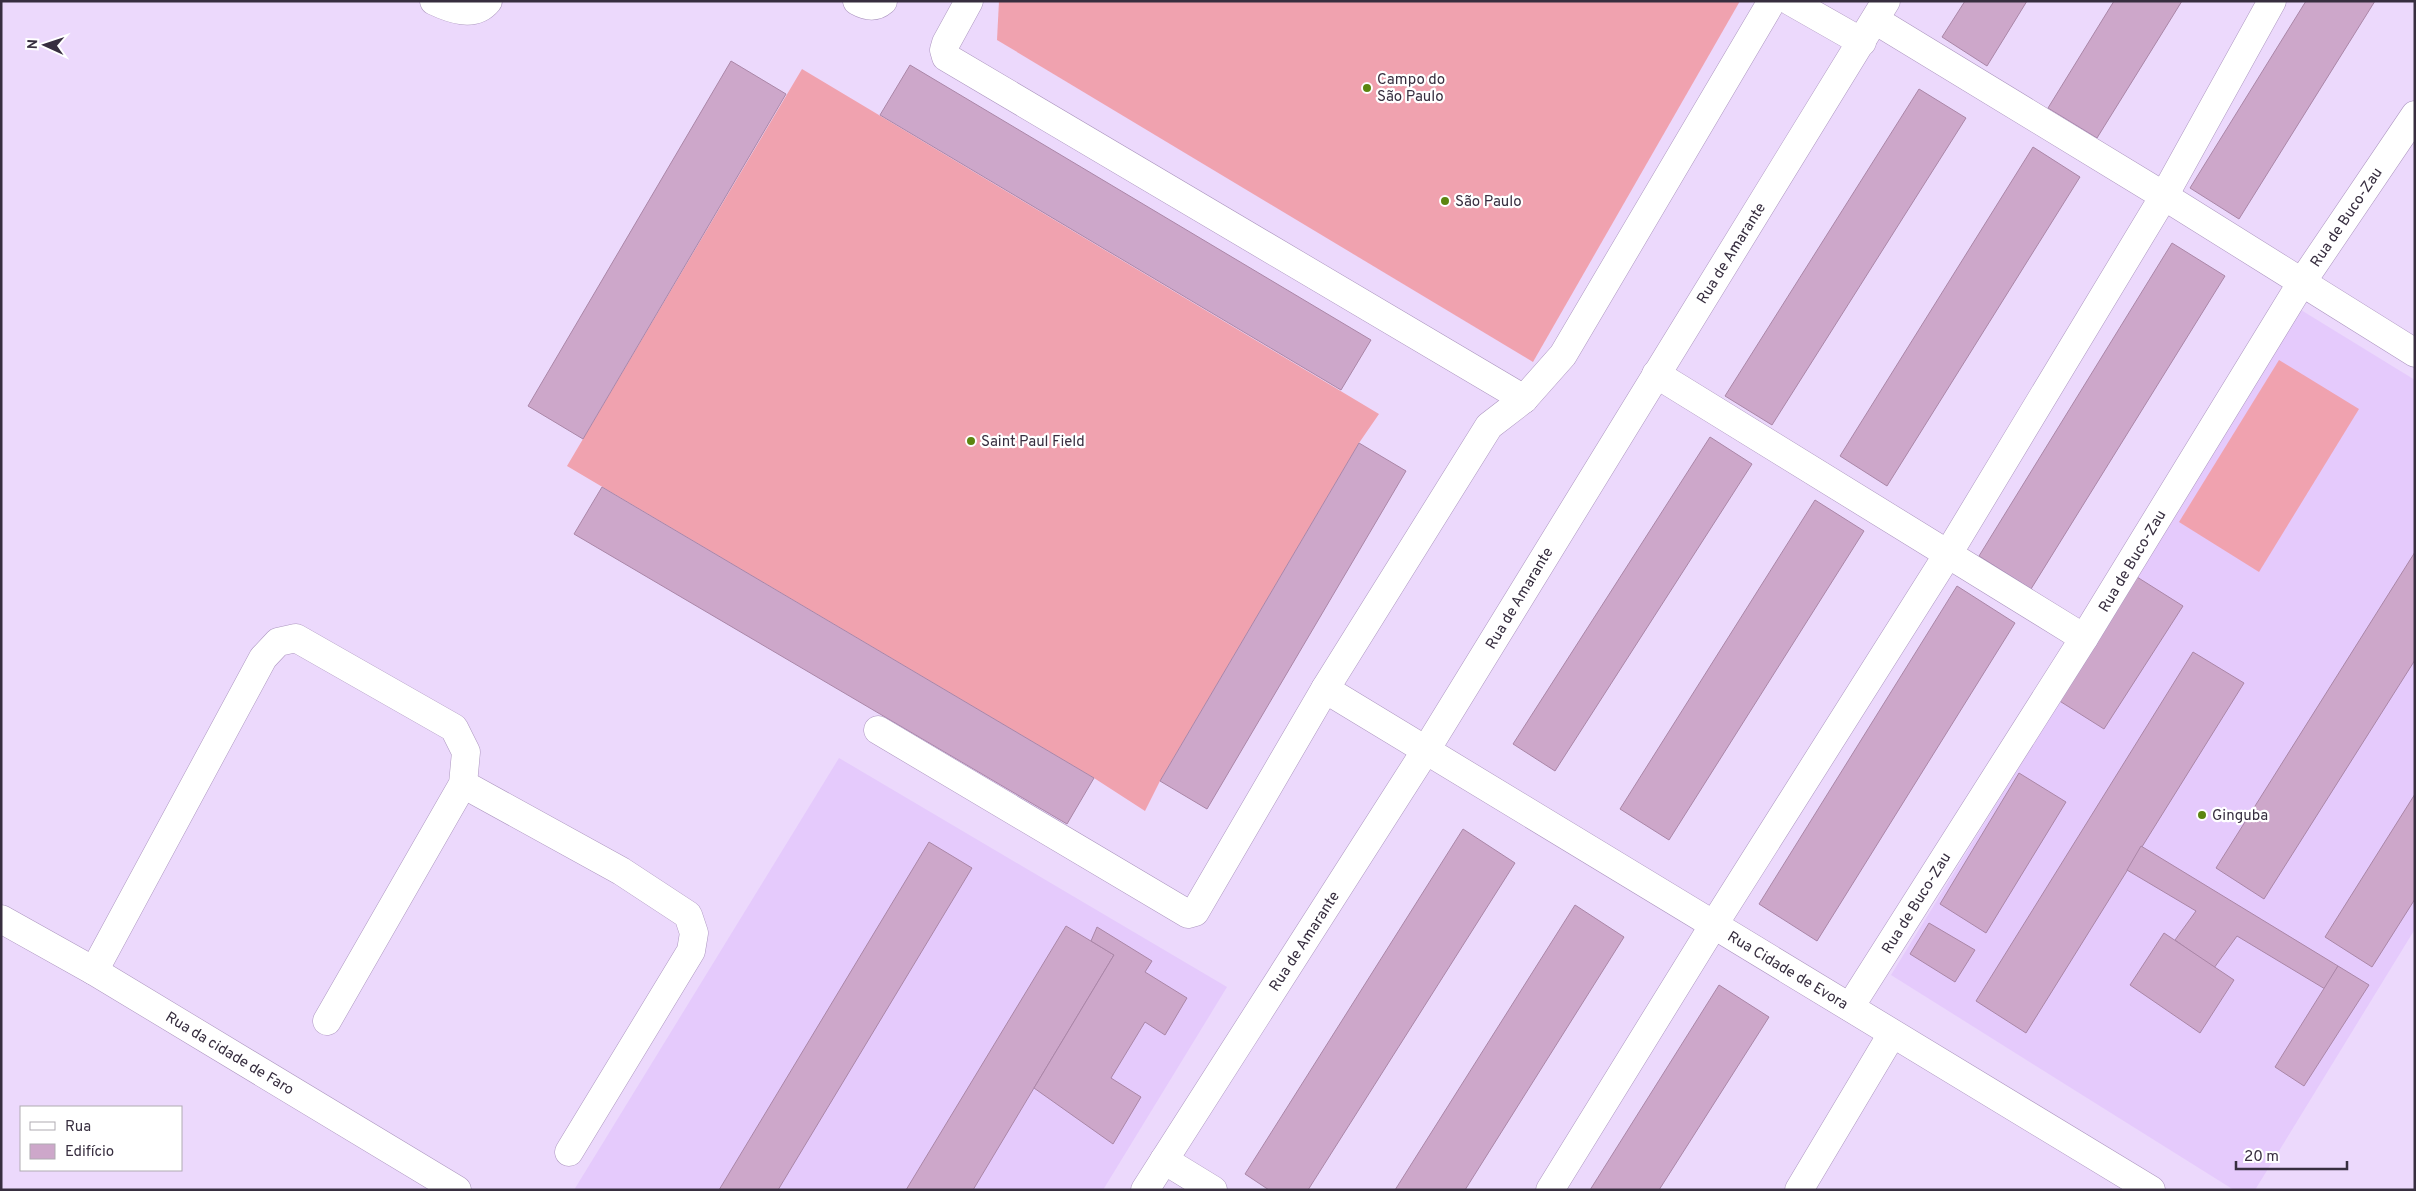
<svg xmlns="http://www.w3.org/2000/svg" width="2416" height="1191" viewBox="0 0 2416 1191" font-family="Overpass,sans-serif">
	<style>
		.built { fill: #e5cafc }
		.pitch { fill: #f0a2af }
		.building { fill: #cda7ca; stroke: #aa86a7 }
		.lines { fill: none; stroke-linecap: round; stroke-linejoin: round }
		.minor-casing { stroke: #ad97c0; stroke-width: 29 }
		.minor { stroke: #fff; stroke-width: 28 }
		.poi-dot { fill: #5b8510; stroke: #fff; stroke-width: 2 }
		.labels { text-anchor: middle; stroke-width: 4.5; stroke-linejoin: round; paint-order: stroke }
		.poi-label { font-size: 15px; fill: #372e3f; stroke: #fff; text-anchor: start }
		.street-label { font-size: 15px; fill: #372e3f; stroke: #fff }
	</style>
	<rect width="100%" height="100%" fill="#ecd9fc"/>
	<!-- built -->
	<g class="built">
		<polygon points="2301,310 2415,380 2415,929 2255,1190 2234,1190 1891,975"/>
		<polygon points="839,758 1227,987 1103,1190 574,1190"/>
	</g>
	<!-- pitch -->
	<g class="pitch">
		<polygon points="999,1 1740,1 1533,362 997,40"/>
		<polygon points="802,69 1379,414 1359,443 1160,781 1145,811 1094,778 567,466"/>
		<polygon points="2279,360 2359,409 2259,572 2179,522"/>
	</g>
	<!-- building -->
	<g class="building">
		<polygon points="1965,1 2027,1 1987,66 1942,37"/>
		<polygon points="2114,1 2182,1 2097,138 2048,108"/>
		<polygon points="2306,1 2375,1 2239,219 2190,188"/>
		<polygon points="731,61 786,94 583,439 528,406"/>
		<polygon points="910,65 1371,340 1341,390 880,115"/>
		<polygon points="1919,89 1966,118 1772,425 1725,396"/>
		<polygon points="2033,147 2080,177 1887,486 1840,456"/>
		<polygon points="2172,243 2225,276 2031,589 1979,556"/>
		<polygon points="1710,437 1752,464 1555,771 1513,744"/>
		<polygon points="1359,443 1406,471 1207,809 1160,781"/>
		<polygon points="602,487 1094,778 1067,824 574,534"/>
		<polygon points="1815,500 1864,531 1669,840 1620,809"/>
		<polygon points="2415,552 2415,660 2264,899 2216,868"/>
		<polygon points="2137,577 2183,606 2104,729 2058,700"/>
		<polygon points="1957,586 2015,623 1817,941 1759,904"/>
		<polygon points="2193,652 2244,683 2026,1033 1976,1001"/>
		<polygon points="2019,773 2066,802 1986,933 1940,904"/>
		<polygon points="2415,794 2415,899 2372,967 2325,937"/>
		<polygon points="1463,829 1515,863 1308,1190 1269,1190 1245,1174"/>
		<polygon points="929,842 972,868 778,1190 719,1190"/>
		<polygon points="2141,846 2338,966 2325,989 2237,936 2214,968 2175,940 2196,911 2127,870"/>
		<polygon points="1575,905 1624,937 1465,1190 1395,1190"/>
		<polygon points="1929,923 1975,950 1955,982 1910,954"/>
		<polygon points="1066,926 1114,955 1034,1088 973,1190 906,1190"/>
		<polygon points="1097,927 1152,961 1145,972 1187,998 1165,1035 1145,1022 1111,1078 1141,1097 1113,1144 1034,1088 1114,955 1091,941"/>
		<polygon points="2164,933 2234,980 2200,1033 2130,985"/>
		<polygon points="2338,966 2369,985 2304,1086 2275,1067"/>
		<polygon points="1719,985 1769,1017 1659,1190 1590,1190"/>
	</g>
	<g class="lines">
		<!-- minor casing -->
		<g class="minor-casing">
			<g id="minor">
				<path d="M 434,1 C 451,9 474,18 488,1"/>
				<path d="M 857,1 C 866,6 875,8 883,1"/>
				<polyline points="969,1 946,43 944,50 946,57 1524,399"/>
				<polyline points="1790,1 1862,42"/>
				<polyline points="1875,20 2164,196 2415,353"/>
				<polyline points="1656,374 2084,638"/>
				<polyline points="1325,689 2151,1190"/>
				<polyline points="878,730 1188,914 1195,912 1325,689 1489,426 1524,399 1563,355 1772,1"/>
				<polyline points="463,784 621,871 688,915 694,933 691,951 569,1152"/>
				<polyline points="1,919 94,971 457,1190"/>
				<polyline points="94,971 263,658 278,642 296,638 454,728 466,752 463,784 327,1021"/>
				<polyline points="1850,1007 2084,638 2302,282 2415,115"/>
				<polyline points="1164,1160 1213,1190"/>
				<polyline points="1145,1190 1426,750 1886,1"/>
				<polyline points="1550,1190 1713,926 1948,554 2164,196 2272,1"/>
				<polyline points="1799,1190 1892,1034"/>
			</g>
		</g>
		<!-- minor -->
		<use href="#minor" class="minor"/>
	</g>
	<!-- markers -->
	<g class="poi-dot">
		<circle cx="1367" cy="88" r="5"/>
		<circle cx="1445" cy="201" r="5"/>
		<circle cx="971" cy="441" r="5"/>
		<circle cx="2202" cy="815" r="5"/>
	</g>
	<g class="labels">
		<!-- poi labels -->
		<g class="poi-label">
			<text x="1377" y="84">Campo do<tspan x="1377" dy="17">São Paulo</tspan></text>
			<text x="1455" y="206">São Paulo</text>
			<text x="981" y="446">Saint Paul Field</text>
			<text x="2212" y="820">Ginguba</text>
		</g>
		<!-- street labels -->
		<g class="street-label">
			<text transform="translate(2346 217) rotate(-56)" y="5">Rua de Buco-Zau</text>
			<text transform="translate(1731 253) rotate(-58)" y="5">Rua de Amarante</text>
			<text transform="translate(2132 561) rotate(-59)" y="5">Rua de Buco-Zau</text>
			<text transform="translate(1519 598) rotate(-59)" y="5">Rua de Amarante</text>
			<text transform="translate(1916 903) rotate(-58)" y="5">Rua de Buco-Zau</text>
			<text transform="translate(1304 941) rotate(-57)" y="5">Rua de Amarante</text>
			<text transform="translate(1788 970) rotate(31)" y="5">Rua Cidade de Evora</text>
			<text transform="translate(230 1053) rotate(31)" y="5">Rua da cidade de Faro</text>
		</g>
	</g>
	<!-- border -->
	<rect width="2416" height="1191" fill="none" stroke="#372e3f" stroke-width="5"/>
	<!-- legend -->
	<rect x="20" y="1106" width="162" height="65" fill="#ffffff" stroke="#afabb2"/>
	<rect x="30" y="1122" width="25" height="8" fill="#ffffff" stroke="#afabb2"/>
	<text x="65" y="1131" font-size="15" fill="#372e3f">Rua</text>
	<rect x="30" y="1144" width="25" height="15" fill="#cda7ca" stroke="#afabb2"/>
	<text x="65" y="1156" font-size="15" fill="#372e3f">Edifício</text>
	<!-- north arrow -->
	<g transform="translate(45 45) rotate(273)" stroke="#ffffff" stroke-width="4" paint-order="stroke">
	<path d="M0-4L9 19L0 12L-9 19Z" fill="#372e3f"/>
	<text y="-8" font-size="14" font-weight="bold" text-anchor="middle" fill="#372e3f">N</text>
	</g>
	<!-- scale -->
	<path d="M2236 1161v8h111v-8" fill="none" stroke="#372e3f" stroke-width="2.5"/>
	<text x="2244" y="1161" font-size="15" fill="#372e3f" stroke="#ffffff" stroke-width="4" paint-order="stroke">20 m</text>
</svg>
